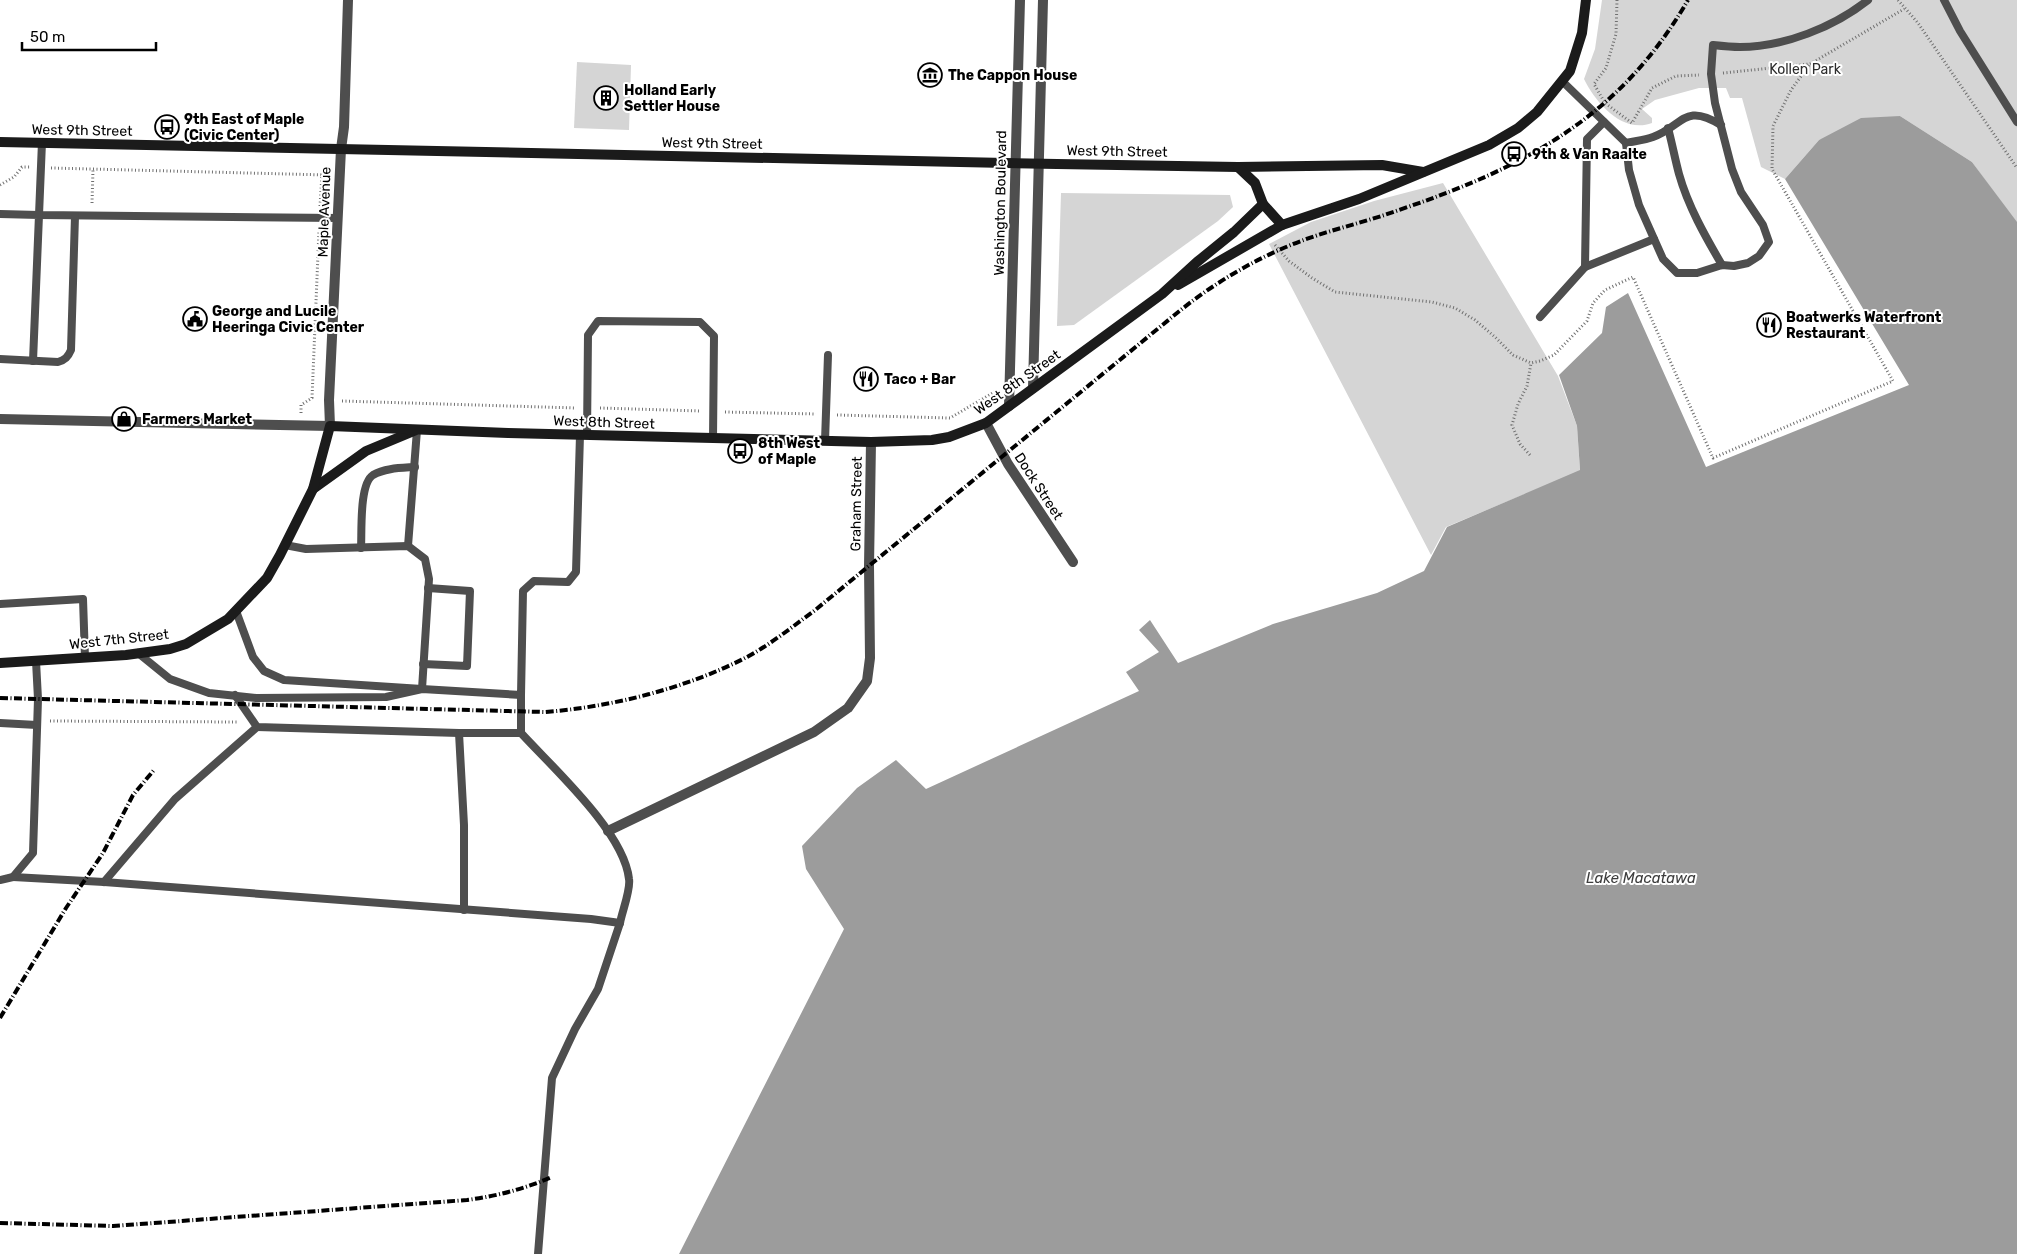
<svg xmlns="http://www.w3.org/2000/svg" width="2017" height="1254" viewBox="0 0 2017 1254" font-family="Rubik,sans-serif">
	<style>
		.green { fill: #d5d5d5 }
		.water { fill: #9c9c9c }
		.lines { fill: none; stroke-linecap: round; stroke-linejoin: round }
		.path { stroke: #707070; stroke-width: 3; stroke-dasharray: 1 2.5; stroke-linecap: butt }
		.lane { stroke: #4e4e4e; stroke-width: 8 }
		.street { stroke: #4e4e4e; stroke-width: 10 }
		.secondary { stroke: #1b1b1b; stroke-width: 10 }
		.rail { stroke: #000; stroke-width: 4; stroke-dasharray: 8 2.5 1 2.5; stroke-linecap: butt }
		.labels { text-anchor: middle; stroke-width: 4; stroke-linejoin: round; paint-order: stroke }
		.park-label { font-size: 14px; fill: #2c2c2c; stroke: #fff }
		.poi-label { font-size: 14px; font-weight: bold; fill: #000; stroke: #fff; text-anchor: start }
		.street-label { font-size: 14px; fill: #000; stroke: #fff }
		.water-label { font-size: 15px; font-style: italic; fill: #3d3d3d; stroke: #fff }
	</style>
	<rect width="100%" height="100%" fill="#fff"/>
	<!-- green -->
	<g class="green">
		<path d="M 1602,0 L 2017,0 L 2017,224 L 1972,162 L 1900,116 L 1819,140 L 1785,179 L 1761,167 L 1742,98 L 1730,98 L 1726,88 L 1699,88 L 1655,100 L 1642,109 L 1652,118 L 1652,123 C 1622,134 1596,103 1584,79 L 1595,49 Z"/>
		<polygon points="577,62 631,65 629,130 574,128"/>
		<polygon points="1443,183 1558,376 1577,426 1580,471 1446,527 1431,555 1269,244 1311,222 1374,201"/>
		<polygon points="1061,193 1230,195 1233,207 1218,221 1074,325 1057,326"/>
	</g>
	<!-- water -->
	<polygon class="water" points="1900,116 1972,162 2017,222 2017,1254 679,1254 844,929 806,869 802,846 857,788 896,760 926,789 1139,691 1126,672 1159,652 1139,630 1150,620 1178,663 1273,624 1377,593 1424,571 1447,527 1580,470 1577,426 1559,375 1602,333 1606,307 1628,293 1706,467 1909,385 1785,179 1819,140 1861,118"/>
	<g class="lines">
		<!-- path -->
		<g class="path">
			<polyline points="1617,0 1616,34 1606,68 1594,84 1605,103 1632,123 1652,88 1676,76 1699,75"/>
			<polyline points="1898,0 1918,23 2017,168"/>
			<polyline points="1723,73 1810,64 1904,9"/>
			<polyline points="51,168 327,175"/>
			<polyline points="0,185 14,177 22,167 30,167"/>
			<polyline points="92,203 93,169"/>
			<polyline points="320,206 322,174"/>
			<polyline points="1275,245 1289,261 1312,278 1335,292 1432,302 1455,308 1475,320 1495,337 1513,355 1531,363 1540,361 1554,355 1587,321 1593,303 1605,290 1633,277 1713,458 1893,381 1772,169 1773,126 1791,90 1810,64"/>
			<polyline points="342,401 576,408"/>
			<polyline points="600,408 701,411"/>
			<polyline points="725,412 816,414"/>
			<polyline points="301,413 301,405 312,398 319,230"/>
			<polyline points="837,415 950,418 996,391"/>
			<polyline points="1530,455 1520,444 1512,425 1518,404 1527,386 1531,363"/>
			<polyline points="50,721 238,722"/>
		</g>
		<!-- lane -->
		<g class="lane">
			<polyline points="1944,0 1960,31 2017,122"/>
			<path d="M 1562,81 L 1626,143 L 1629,170 L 1639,205 L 1663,259 L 1677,273 L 1697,273 L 1722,265 L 1734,266 L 1748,263 L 1759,256 L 1769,242 L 1763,225 L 1741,192 L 1732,169 L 1715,103 L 1711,74 L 1713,45 C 1722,46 1731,47 1740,47 C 1784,47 1834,27 1868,0"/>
			<path d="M 1668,128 C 1672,143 1675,159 1679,174 C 1688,206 1705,236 1722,265"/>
			<polyline points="42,142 39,215 338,218"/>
			<path d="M 1626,143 C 1635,141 1645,140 1653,137 C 1683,126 1684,102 1721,125"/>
			<polyline points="0,214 39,215 33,361"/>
			<polyline points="1585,267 1654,239"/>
			<polyline points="1540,317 1585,267 1587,139 1604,122"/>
			<path d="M 0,359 L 58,362 C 65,360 68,357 71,350 L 75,216"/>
			<polyline points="587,435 588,335 598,321 700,322 714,336 713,438"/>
			<polyline points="825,441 828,355"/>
			<polyline points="408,546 417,430"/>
			<path d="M 361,548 C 362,532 359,484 373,475 C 385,468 401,468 415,467"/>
			<polyline points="0,604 83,599 85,658"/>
			<polyline points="236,611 253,657 264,671 284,680 422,689 429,579 425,559 408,546 306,549 285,545"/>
			<polyline points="138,653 170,679 209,693 256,698 386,697 422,689 521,695 523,591 534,581 568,582 576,572 580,435"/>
			<polyline points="423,664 467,666 470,591 428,588"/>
			<polyline points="235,695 257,727 459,733"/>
			<polyline points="0,723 37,725"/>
			<path d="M 13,877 L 104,882 L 591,919 L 620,923 C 622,912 631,889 629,879 C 624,832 553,768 521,733 L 521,695"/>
			<polyline points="0,880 13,877 33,853 38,699 36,661"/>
			<polyline points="104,882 175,799 257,727"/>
			<polyline points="464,910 464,825 459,733 521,733"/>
			<polyline points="538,1254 552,1078 575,1029 598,989 620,923"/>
		</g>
		<!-- street -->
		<g class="street">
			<polyline points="1033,388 1043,0"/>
			<polyline points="1009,406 1020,0"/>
			<polyline points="0,419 330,426 329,400 341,149 344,127 348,0"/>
			<polyline points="986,423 1008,464 1073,562"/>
			<polyline points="608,831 814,732 848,708 867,681 870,658 869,566 871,442"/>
		</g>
		<!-- secondary -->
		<g class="secondary">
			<polyline points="0,142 1057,164 1238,167 1382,165 1423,172"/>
			<polyline points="1238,167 1255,183 1263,204 1282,225"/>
			<polyline points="1178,285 1282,225 1359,199 1489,145 1518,128 1537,112 1570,71 1582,33 1586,0"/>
			<polyline points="313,489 366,451 414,431"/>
			<polyline points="0,663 126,655 170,649 186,644 228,619 267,578 280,555 313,489 330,426 508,433 871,442 932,440 949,437 986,423 1162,294 1197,262 1234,232 1263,204"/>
		</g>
		<!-- rail -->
		<g class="rail">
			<path d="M 0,698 L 545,712 C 612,707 687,688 747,657 C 771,644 792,627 814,611 L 1177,313 C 1214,283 1256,258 1301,241 C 1333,229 1366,222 1399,210 C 1523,168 1620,118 1688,0"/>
			<polyline points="0,1018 66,908 103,853 133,795 154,770"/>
			<path d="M 0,1223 L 113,1226 L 467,1200 C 497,1196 524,1189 552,1177"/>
		</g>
	</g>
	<!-- icons -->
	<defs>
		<g id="museum-ring" transform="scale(1.25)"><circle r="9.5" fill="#fff" stroke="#000" stroke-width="1.5"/><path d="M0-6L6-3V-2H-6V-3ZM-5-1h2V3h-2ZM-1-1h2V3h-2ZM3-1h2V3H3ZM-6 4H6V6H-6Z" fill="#000"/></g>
		<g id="building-ring" transform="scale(1.25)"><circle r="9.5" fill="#fff" stroke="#000" stroke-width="1.5"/><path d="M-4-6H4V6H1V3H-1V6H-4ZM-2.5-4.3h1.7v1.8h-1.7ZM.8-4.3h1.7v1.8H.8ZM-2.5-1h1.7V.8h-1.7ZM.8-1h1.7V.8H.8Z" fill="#000"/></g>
		<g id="bus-ring" transform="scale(1.25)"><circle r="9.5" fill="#fff" stroke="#000" stroke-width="1.5"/><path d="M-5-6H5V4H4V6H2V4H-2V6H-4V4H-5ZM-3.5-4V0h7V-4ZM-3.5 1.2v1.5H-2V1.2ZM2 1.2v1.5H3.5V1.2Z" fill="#000"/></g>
		<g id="civic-ring" transform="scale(1.25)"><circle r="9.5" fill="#fff" stroke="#000" stroke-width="1.5"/><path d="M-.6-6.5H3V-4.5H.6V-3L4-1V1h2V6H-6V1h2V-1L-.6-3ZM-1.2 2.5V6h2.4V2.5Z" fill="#000"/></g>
		<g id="restaurant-ring" transform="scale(1.25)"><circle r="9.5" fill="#fff" stroke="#000" stroke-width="1.5"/><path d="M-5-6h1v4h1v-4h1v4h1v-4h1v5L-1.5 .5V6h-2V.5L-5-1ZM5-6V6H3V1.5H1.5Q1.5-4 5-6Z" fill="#000"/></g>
		<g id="shop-ring" transform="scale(1.25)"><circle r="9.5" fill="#fff" stroke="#000" stroke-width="1.5"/><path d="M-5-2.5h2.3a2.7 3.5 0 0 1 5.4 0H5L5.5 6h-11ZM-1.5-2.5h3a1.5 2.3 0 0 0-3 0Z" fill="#000"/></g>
	</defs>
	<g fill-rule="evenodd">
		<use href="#museum-ring" x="930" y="75"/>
		<use href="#building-ring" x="606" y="98"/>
		<use href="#bus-ring" x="167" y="127"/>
		<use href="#bus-ring" x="1514" y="154"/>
		<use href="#civic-ring" x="195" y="319"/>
		<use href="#restaurant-ring" x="1769" y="325"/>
		<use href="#restaurant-ring" x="866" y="379"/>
		<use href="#shop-ring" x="124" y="419"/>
		<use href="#bus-ring" x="740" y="451"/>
	</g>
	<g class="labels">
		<!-- park labels -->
		<g class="park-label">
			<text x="1805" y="74">Kollen Park</text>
		</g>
		<!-- poi labels -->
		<g class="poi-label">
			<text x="948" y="80">The Cappon House</text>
			<text x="624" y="95">Holland Early<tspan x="624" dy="16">Settler House</tspan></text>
			<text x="184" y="124">9th East of Maple<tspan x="184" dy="16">(Civic Center)</tspan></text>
			<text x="1532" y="159">9th &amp; Van Raalte</text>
			<text x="212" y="316">George and Lucile<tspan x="212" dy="16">Heeringa Civic Center</tspan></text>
			<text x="1786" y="322">Boatwerks Waterfront<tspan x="1786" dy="16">Restaurant</tspan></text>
			<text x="884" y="384">Taco + Bar</text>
			<text x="142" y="424">Farmers Market</text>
			<text x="758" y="448">8th West<tspan x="758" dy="16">of Maple</tspan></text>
		</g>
		<!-- street labels -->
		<g class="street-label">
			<text transform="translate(82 130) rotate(1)" y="5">West 9th Street</text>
			<text transform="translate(712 143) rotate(1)" y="5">West 9th Street</text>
			<text transform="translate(1117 151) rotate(1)" y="5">West 9th Street</text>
			<text transform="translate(1000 203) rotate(-89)" y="5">Washington Boulevard</text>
			<text transform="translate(324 212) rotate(-88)" y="5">Maple Avenue</text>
			<text transform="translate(1017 382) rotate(-35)" y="5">West 8th Street</text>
			<text transform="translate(604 422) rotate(2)" y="5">West 8th Street</text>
			<text transform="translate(1039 486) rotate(57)" y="5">Dock Street</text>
			<text transform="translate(856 504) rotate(-89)" y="5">Graham Street</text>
			<text transform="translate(119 639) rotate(-6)" y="5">West 7th Street</text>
		</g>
		<!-- water labels -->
		<g class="water-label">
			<text x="1641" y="883">Lake Macatawa</text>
		</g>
	</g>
	<!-- scale -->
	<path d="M22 42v8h134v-8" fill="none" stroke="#000000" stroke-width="2.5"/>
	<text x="30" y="42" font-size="15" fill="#000000" stroke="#ffffff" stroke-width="4" paint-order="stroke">50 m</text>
</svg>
